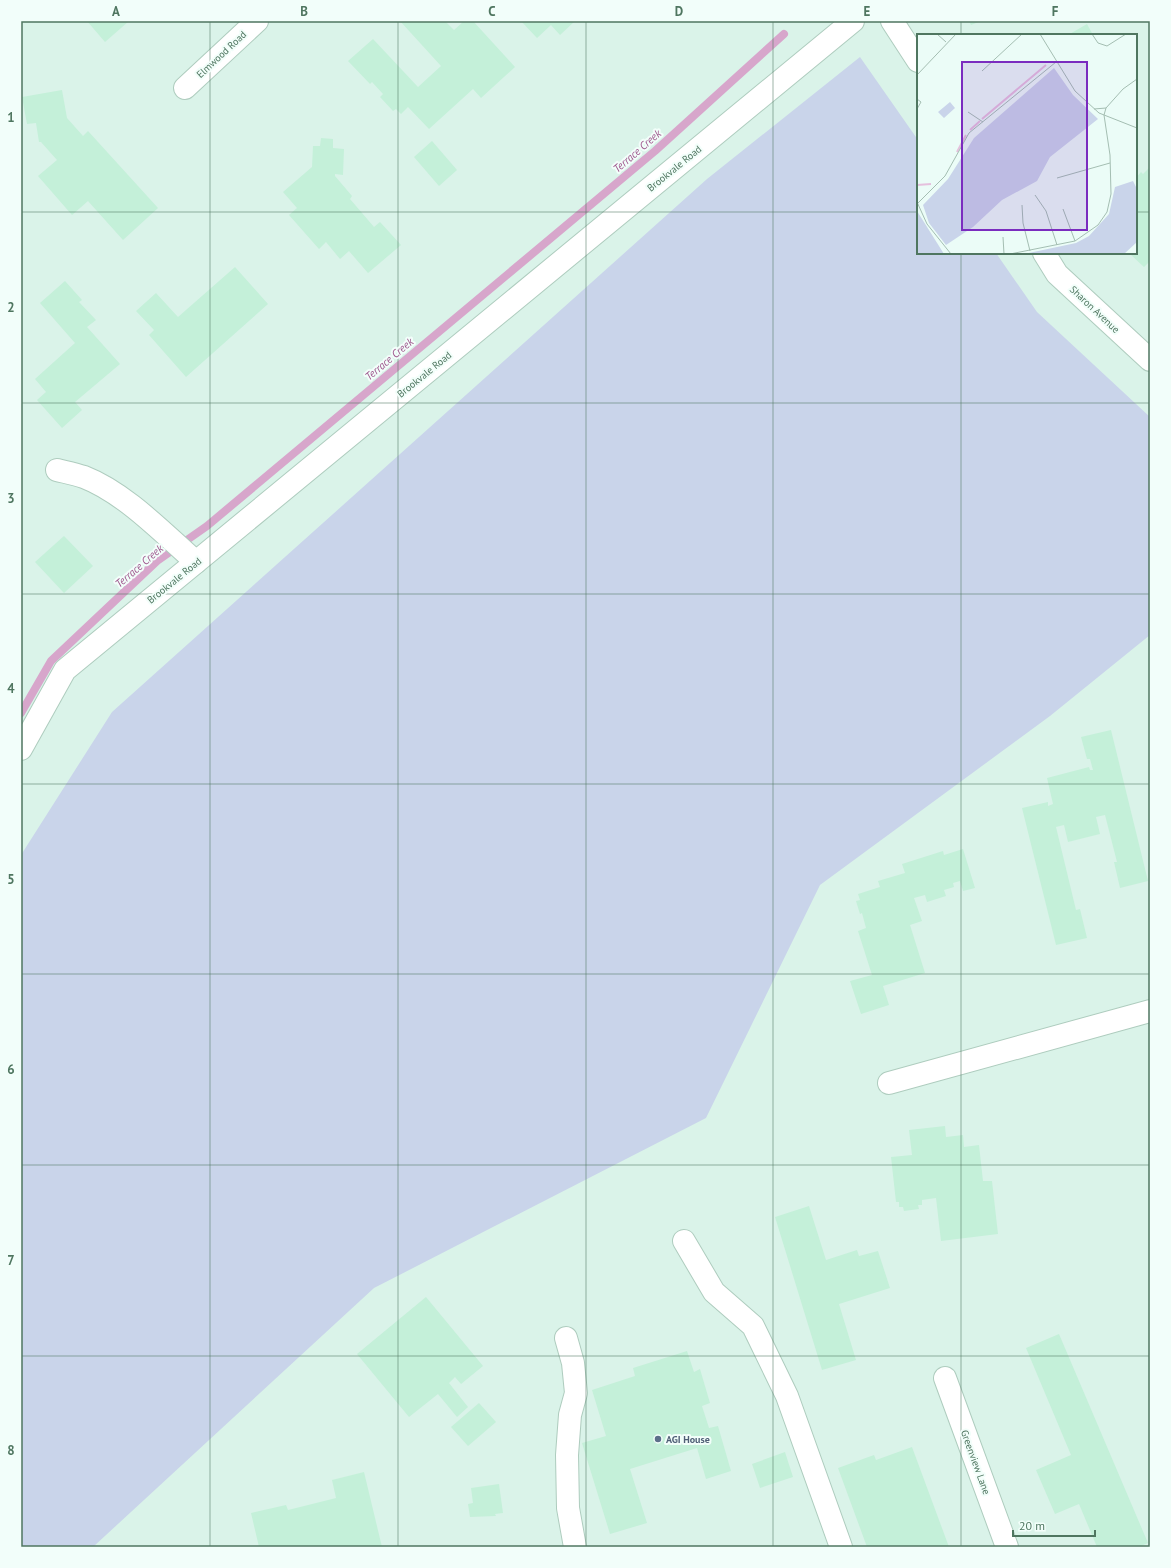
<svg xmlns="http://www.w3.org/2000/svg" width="1171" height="1568" viewBox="0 0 1171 1568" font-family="'PT Sans',sans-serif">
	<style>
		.residential { fill: #daf3e9; fill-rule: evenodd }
		.green { fill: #c9d4ea }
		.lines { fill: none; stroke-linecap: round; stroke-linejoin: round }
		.stream { stroke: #d7a6cb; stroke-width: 8 }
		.building { fill: #c4f0d9 }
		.minor-casing { stroke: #aeccbe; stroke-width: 24 }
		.minor { stroke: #fff; stroke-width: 22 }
		.grid { fill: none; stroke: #4f7660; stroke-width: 1; stroke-opacity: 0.55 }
		.service-dot { fill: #5c6f8a; stroke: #f2fefa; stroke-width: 1.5 }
		.labels { text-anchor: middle; stroke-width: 4; stroke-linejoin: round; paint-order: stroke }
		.street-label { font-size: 10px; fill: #4f7660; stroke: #f2fefa }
		.service-label { font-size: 10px; font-weight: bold; fill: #4e5e75; stroke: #f2fefa; text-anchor: start }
		.water-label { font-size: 11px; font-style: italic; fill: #9d538b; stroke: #f2fefa }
		.inset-river { fill: none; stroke: #e5c0dd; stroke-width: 2 }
		.inset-road { fill: none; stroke: #a4beb2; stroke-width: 1 }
		.view { fill: #7b2cbf; fill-opacity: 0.15; stroke: #7b2cbf; stroke-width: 2 }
		.inset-edge { fill: none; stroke: #4f7660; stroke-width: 2 }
		.neatline { fill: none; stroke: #4f7660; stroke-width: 1.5 }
		.grid-label { font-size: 13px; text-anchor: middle; font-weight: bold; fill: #4f7660 }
	</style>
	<rect width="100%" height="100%" fill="#ebfcf7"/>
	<!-- residential -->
	<path class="residential" d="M 21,21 L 1150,21 L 1150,1547 L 21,1547 ZM 918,35 L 1136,35 L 1136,253 L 918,253 Z"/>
	<!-- green -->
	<polygon class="green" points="860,57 918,140 918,253 996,253 1037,312 1150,417 1150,635 1050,716 820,885 706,1118 374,1288 93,1547 21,1547 21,855 112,712 707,179"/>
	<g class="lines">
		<!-- stream -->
		<polyline class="stream" points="21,713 51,661 157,561 207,526 655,151 784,34"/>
	</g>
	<!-- building -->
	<g class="building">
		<polygon points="87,21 129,21 105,42"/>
		<polygon points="400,21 445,21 454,30 464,21 473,21 515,67 481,98 473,89 429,129 408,107 401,114 396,109 393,111 380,97 383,94 372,82 370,84 348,61 373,39 418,87 441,66"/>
		<polygon points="521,21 575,21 560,35 551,25 537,38"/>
		<polygon points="969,21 981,21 971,25"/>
		<polygon points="1087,24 1093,35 1068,35"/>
		<polygon points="62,90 67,118 83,136 88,131 158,208 123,240 88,201 72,215 38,176 57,160 41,142 39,142 36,123 27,124 22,97"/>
		<polygon points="321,138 333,139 333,148 344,149 343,175 335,174 335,176 352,196 350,199 374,227 380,222 401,245 368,273 349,251 340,259 326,242 319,249 289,215 297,208 283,192 312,167 313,146 320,146"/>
		<polygon points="432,141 457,170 439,186 414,157"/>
		<polygon points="1150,167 1150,261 1144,267 1129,253 1136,253 1136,178 1141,172 1143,174"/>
		<polygon points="235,267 268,304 186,377 149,335 154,330 136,311 156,293 178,317"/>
		<polygon points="65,281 82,300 79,302 96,320 87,327 120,364 75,402 82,410 62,428 37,400 46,392 35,379 75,343 40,303"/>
		<polygon points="64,536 93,566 64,593 35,562"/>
		<polygon points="1111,730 1148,881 1120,888 1114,862 1117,862 1105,815 1096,817 1100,834 1068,842 1064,825 1056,827 1076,910 1080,909 1087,938 1056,945 1022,808 1048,802 1048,806 1053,804 1047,778 1089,767 1090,770 1093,770 1090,759 1087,759 1081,737"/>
		<polygon points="963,849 975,888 963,891 960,881 953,883 954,887 944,890 946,896 927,902 925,895 914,898 922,921 910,925 925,973 883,986 889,1005 861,1014 850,981 872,975 858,931 866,928 862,913 860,914 856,901 860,900 858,894 880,887 878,881 905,873 902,864 943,851 944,855"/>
		<polygon points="945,1126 946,1137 963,1135 964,1147 979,1145 983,1181 992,1181 998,1234 941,1241 936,1198 922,1200 922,1205 918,1205 919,1209 904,1211 903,1207 899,1207 899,1202 896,1202 891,1157 912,1155 909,1130"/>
		<polygon points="809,1206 826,1260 857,1250 859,1256 878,1251 890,1288 839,1304 856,1360 822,1370 775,1217"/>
		<polygon points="426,1297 483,1366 461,1384 455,1377 449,1383 468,1407 457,1417 438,1394 409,1417 357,1354"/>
		<polygon points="1059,1334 1148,1543 1139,1547 1097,1547 1079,1504 1055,1514 1036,1470 1071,1455 1026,1348"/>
		<polygon points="687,1351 694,1372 700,1369 710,1403 702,1406 709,1428 718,1426 731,1471 706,1479 697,1448 630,1469 647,1523 610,1534 582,1443 606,1436 592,1390 635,1376 633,1368"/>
		<polygon points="479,1403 496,1422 468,1446 451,1427"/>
		<polygon points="912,1447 949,1547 867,1547 838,1468 874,1455 876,1460"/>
		<polygon points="785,1452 793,1477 760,1488 752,1464"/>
		<polygon points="364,1472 382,1547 259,1547 251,1513 286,1505 288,1510 336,1498 332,1480"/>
		<polygon points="499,1484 503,1513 495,1514 496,1516 470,1517 468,1504 473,1503 471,1488"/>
	</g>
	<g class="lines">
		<!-- minor casing -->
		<g class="minor-casing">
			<g id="minor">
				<polyline points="892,21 918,61"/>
				<polyline points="185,88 257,21"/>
				<polyline points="1044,253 1057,274 1150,360"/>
				<path d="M 57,470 C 65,472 75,474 84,477 C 125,493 163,533 196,562"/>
				<polyline points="21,749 65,670 853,21"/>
				<polyline points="889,1083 1150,1011"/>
				<polyline points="684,1241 714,1292 753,1326 787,1396 841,1547"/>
				<polyline points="566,1338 573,1363 576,1393 570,1415 567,1455 568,1508 575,1547"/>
				<polyline points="945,1378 1007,1547"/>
			</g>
		</g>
		<!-- minor -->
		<use href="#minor" class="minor"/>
	</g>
	<!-- grid -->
	<path class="grid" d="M 210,21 L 210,1547M 398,21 L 398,1547M 586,21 L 586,1547M 773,21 L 773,1547M 961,21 L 961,35M 21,212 L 918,212M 1136,212 L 1150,212M 961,253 L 961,1547M 21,403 L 1150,403M 21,594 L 1150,594M 21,784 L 1150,784M 21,974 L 1150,974M 21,1165 L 1150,1165M 21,1356 L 1150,1356"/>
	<!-- markers -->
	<circle class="service-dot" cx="658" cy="1439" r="4"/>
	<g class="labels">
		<!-- street labels -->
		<g class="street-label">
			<text transform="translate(221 54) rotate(-43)" y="4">Elmwood Road</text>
			<text transform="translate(674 168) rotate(-39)" y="4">Brookvale Road</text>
			<text transform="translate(1095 309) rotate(43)" y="4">Sharon Avenue</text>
			<text transform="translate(424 374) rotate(-39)" y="4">Brookvale Road</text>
			<text transform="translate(174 580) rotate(-39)" y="4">Brookvale Road</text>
			<text transform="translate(976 1462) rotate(70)" y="4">Greenview Lane</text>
		</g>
		<!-- service labels -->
		<g class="service-label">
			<text x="666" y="1443">AGI House</text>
		</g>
		<!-- water labels -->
		<g class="water-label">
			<text transform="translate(637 151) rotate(-41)" y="4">Terrace Creek</text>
			<text transform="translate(389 359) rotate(-40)" y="4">Terrace Creek</text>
			<text transform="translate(139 566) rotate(-41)" y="4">Terrace Creek</text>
		</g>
	</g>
	<!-- overview -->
	<g transform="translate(917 34)">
		<rect width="220" height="220" fill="#ebfcf7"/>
		<path d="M 137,34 L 156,61 L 181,85 L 133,123 L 120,147 L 85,166 L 56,193 L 29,211 L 12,189 L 6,171 L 31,145 L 57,104 ZM 33,68 L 38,74 L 27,84 L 21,78 ZM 216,147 L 220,155 L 220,208 L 207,220 L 107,220 L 159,209 L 172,202 L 192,180 L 198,153 ZM 0,177 L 27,220 L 0,220 Z" fill="#c9d4ea"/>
		<path class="inset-river" d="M 65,85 L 129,31M 53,96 L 63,87M 40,118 L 49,101M 0,151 L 14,150"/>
		<path class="inset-road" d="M 20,0 L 29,8M 123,0 L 158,57 L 182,79 L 220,94M 175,0 L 181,9 L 190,12 L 209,0M 65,37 L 105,0M 0,41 L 39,0M 0,65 L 4,68 L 0,75M 177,75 L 189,74M 51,78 L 66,88M 140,144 L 193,129M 118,161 L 129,177 L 140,211M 0,168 L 10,190 L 34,220M 1,169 L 28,142 L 52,99 L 139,28M 105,171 L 106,189 L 113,217M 146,175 L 158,207M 86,203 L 87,220M 93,220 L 158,207 L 181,191 L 190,178 L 194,160 L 193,121 L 187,81 L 189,74 L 206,55 L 220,45"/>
		<path class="view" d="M 45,28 L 170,28 L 170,196 L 45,196 Z"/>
		<rect width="220" height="220" class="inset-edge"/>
	</g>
	<!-- border -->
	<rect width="1171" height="1568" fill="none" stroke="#f2fefa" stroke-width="44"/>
	<!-- scale -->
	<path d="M1013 1530v6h82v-6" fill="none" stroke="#4f7660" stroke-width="2"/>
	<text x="1019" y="1530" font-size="12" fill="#4f7660" stroke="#f2fefa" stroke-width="3" paint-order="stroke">20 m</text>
	<rect x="22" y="22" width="1127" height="1524" class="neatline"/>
	<g class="grid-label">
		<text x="116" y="16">A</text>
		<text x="304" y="16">B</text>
		<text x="492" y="16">C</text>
		<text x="679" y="16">D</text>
		<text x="867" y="16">E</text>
		<text x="1055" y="16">F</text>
		<text x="11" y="122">1</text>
		<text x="11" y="312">2</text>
		<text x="11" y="503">3</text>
		<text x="11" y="693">4</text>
		<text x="11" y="884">5</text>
		<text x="11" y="1074">6</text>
		<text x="11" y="1265">7</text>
		<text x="11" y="1455">8</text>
	</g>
</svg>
